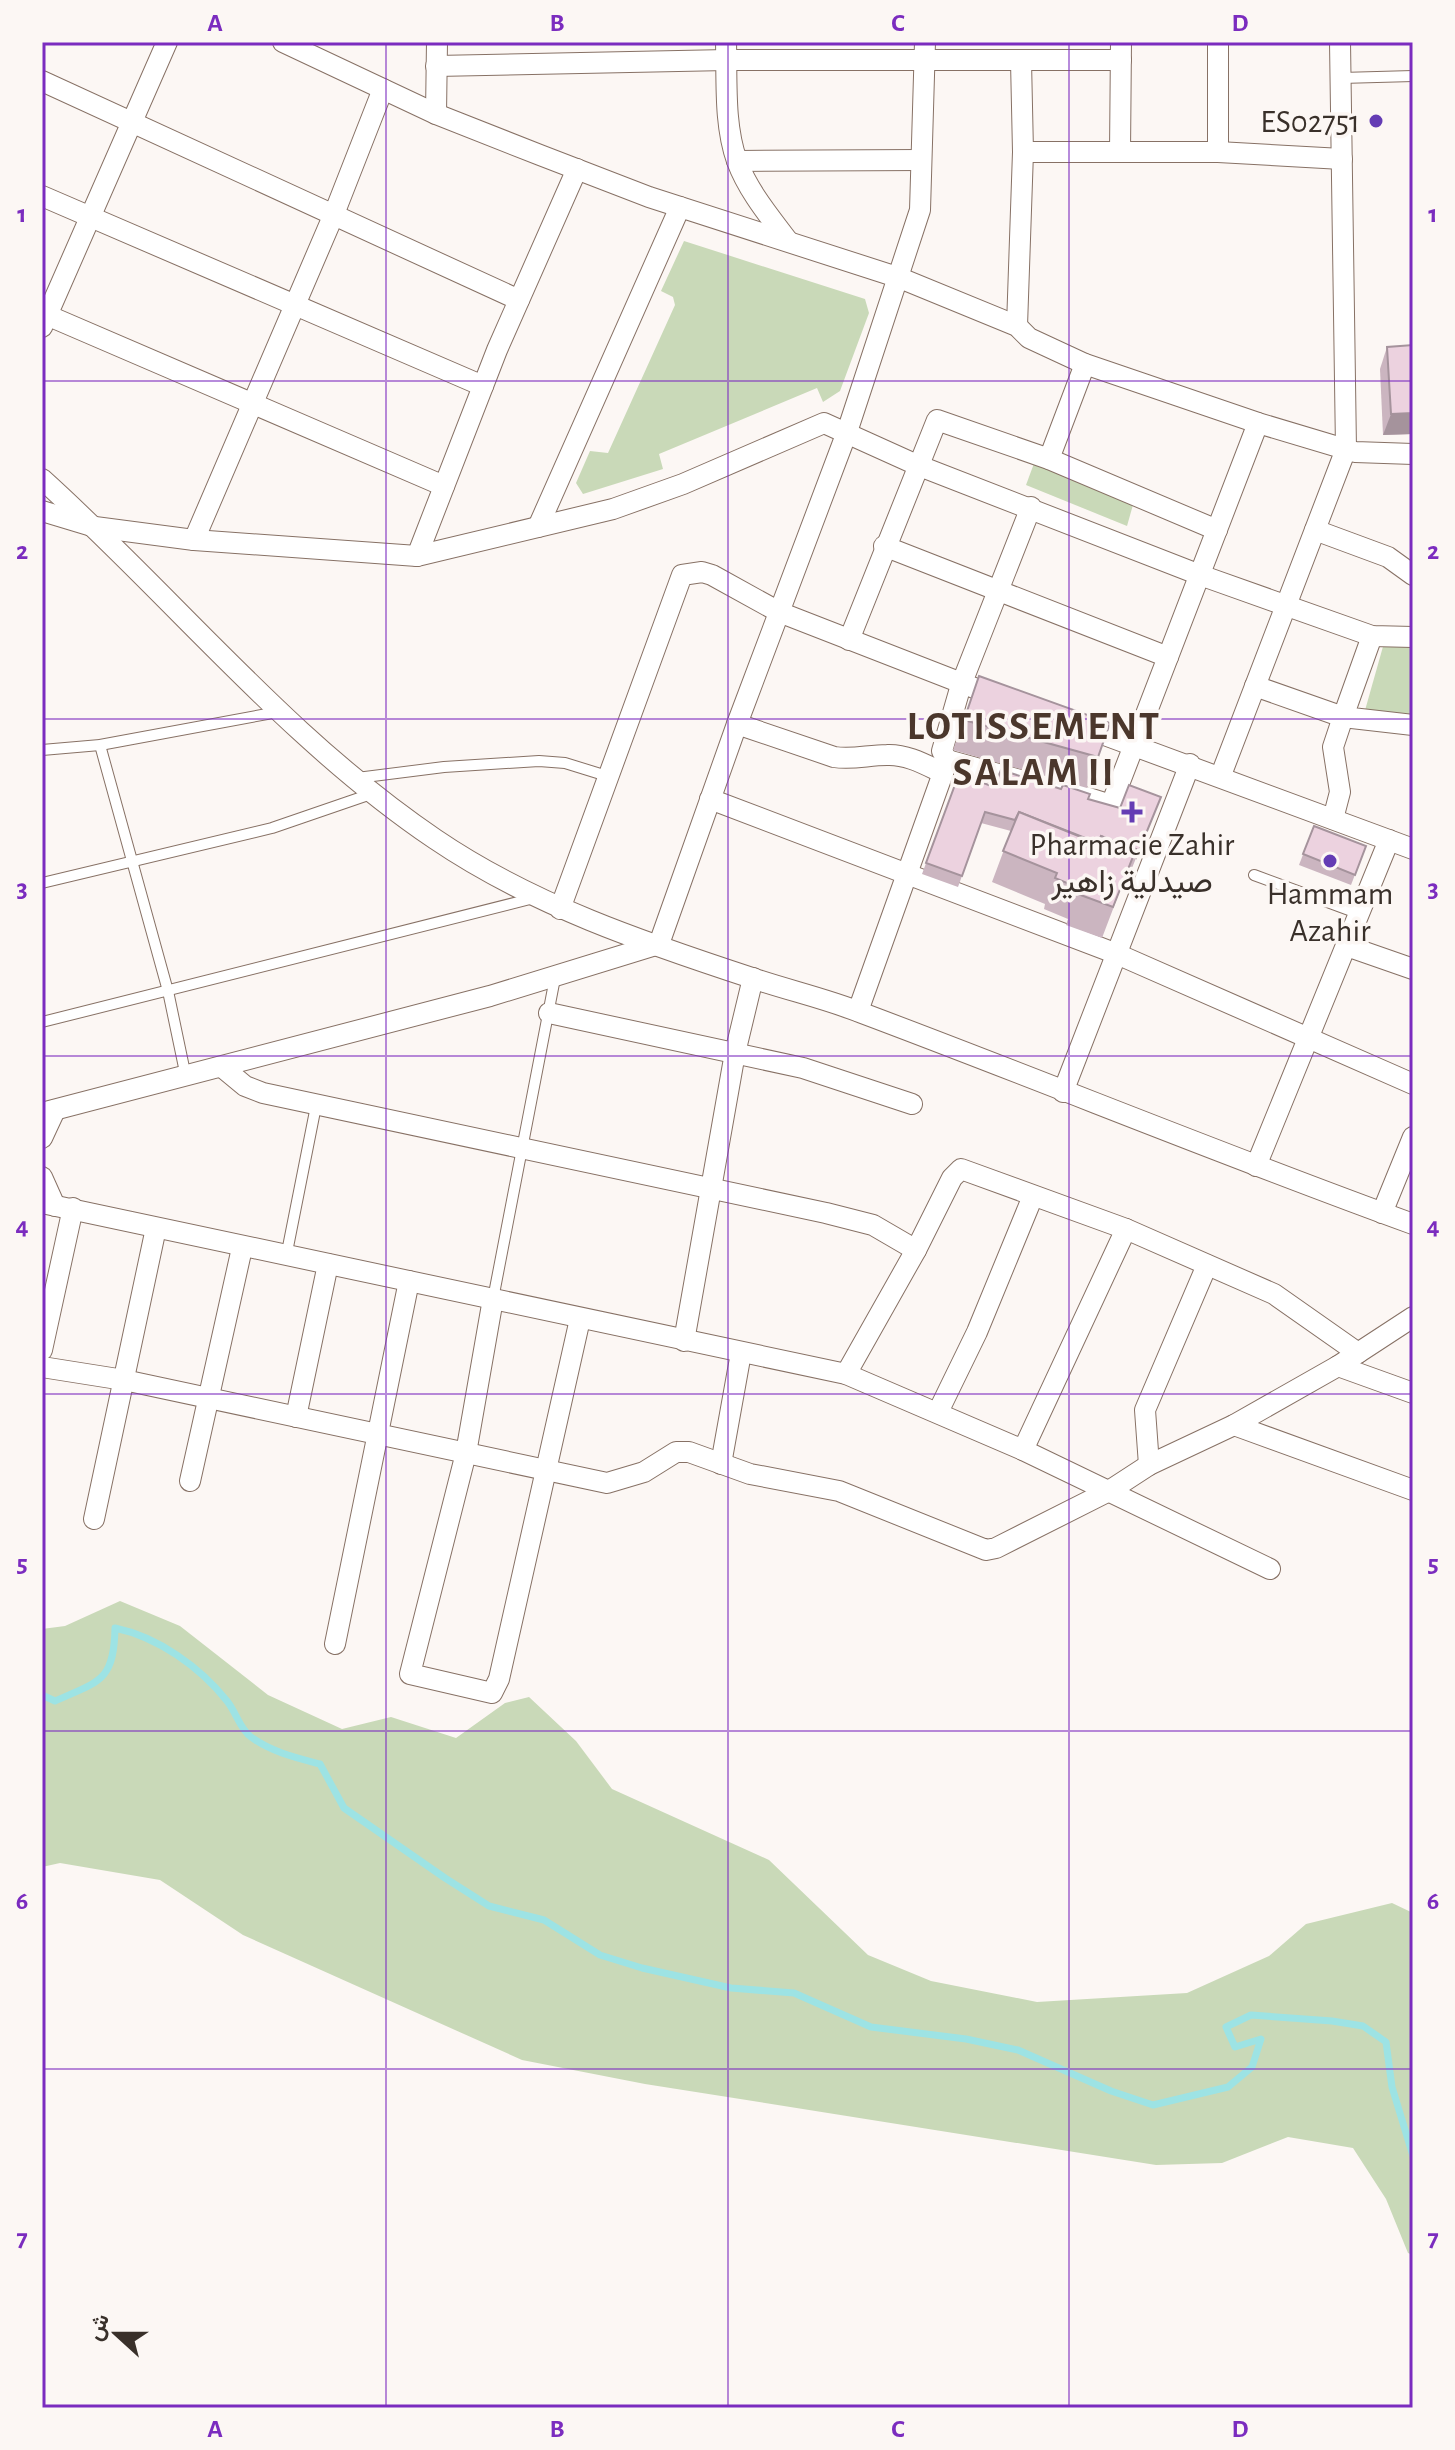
<svg xmlns="http://www.w3.org/2000/svg" width="1455" height="2450" viewBox="0 0 1455 2450" font-family="'Alegreya Sans',Vazirmatn,sans-serif">
	<style>
		.green { fill: #c9d9b8 }
		.lines { fill: none; stroke-linecap: round; stroke-linejoin: round }
		.stream { stroke: #9de3e4; stroke-width: 7 }
		.service-casing { stroke: #877165; stroke-width: 12 }
		.minor-casing { stroke: #877165; stroke-width: 22 }
		.service { stroke: #fff; stroke-width: 10 }
		.minor { stroke: #fff; stroke-width: 20 }
		.wall { fill: #cbb5c0 }
		.shaded-wall { fill: #a5939c }
		.building { fill: #ecd2df; stroke: #a5939c; stroke-width: 2 }
		.grid { fill: none; stroke: #7b2cbf; stroke-width: 2; stroke-opacity: 0.55 }
		.poi-dot { fill: #643cb4; stroke: #fcf7f4; stroke-width: 3 }
		.labels { text-anchor: middle; stroke-width: 7; stroke-linejoin: round; paint-order: stroke }
		.poi-label { font-size: 32px; fill: #39302a; stroke: #fcf7f4 }
		.district-label { font-size: 40px; font-weight: bold; letter-spacing: 2px; fill: #4b372c; stroke: #fcf7f4 }
		.neatline { fill: none; stroke: #7b2cbf; stroke-width: 3 }
		.grid-label { font-size: 26px; text-anchor: middle; font-weight: bold; fill: #7b2cbf }
	</style>
	<rect width="100%" height="100%" fill="#fcf7f4"/>
	<!-- green -->
	<g class="green">
		<polygon points="684,241 865,299 869,313 840,391 823,402 817,388 659,454 663,469 583,494 576,483 590,451 608,453 675,305 673,297 661,291"/>
		<polygon points="1036,458 1136,494 1127,526 1026,485"/>
		<polygon points="1384,643 1413,647 1413,717 1362,721"/>
		<polygon points="120,1601 180,1626 268,1695 342,1729 391,1717 456,1738 505,1703 529,1697 576,1741 612,1789 769,1860 868,1955 931,1981 1037,2002 1187,1993 1269,1956 1306,1924 1392,1903 1413,1913 1413,2255 1408,2253 1386,2199 1353,2148 1288,2137 1222,2163 1156,2165 645,2084 522,2060 243,1935 160,1880 60,1863 42,1867 42,1629 65,1626"/>
	</g>
	<g class="lines">
		<!-- stream -->
		<path class="stream" d="M 42,1695 L 55,1701 C 100,1681 114,1681 115,1628 C 158,1637 200,1667 227,1701 C 236,1712 240,1729 251,1737 C 271,1752 297,1758 320,1764 L 344,1808 L 445,1878 L 489,1906 L 544,1920 L 600,1955 L 642,1968 L 731,1988 L 794,1993 L 871,2027 L 966,2039 L 1018,2050 L 1111,2091 L 1153,2105 L 1228,2087 L 1252,2067 L 1261,2039 L 1235,2047 L 1226,2027 L 1251,2015 L 1332,2021 L 1363,2026 L 1386,2042 L 1392,2087 L 1413,2156"/>
		<!-- service casing -->
		<g class="service-casing">
			<g id="service">
				<polyline points="1341,78 1413,76"/>
				<polyline points="100,745 168,991 186,1077"/>
				<polyline points="42,750 100,745 278,712"/>
				<polyline points="357,778 444,767 539,761 565,763 607,776"/>
				<polyline points="1254,875 1360,914"/>
				<polyline points="42,883 272,828 371,794"/>
				<polyline points="42,1022 534,898"/>
				<polyline points="286,1257 316,1106"/>
				<polyline points="493,1299 555,978"/>
			</g>
		</g>
		<!-- minor casing -->
		<g class="minor-casing">
			<g id="minor">
				<polyline points="283,42 436,114 540,155 649,197 900,278 1017,326 1029,338 1085,364 1258,423 1355,452 1413,454"/>
				<path d="M 726,42 C 727,81 724,125 737,161 C 748,191 770,217 788,241"/>
				<polyline points="436,66 727,60 1121,60"/>
				<polyline points="42,81 519,300"/>
				<polyline points="436,114 437,42"/>
				<polyline points="1023,152 1218,152 1342,159"/>
				<polyline points="1120,152 1121,42"/>
				<polyline points="1218,152 1218,42"/>
				<polyline points="737,161 921,160"/>
				<polyline points="42,196 483,386"/>
				<polyline points="42,313 444,486"/>
				<polyline points="1017,326 1023,152 1021,61"/>
				<polyline points="42,327 167,42"/>
				<polyline points="1049,459 1085,364"/>
				<path d="M 42,479 C 174,598 287,739 435,839 C 532,905 645,943 755,979 C 791,991 827,999 862,1013 C 1046,1082 1228,1157 1413,1224"/>
				<polyline points="42,511 95,527 194,540 417,556 613,509 683,484 824,423 917,465 1200,575 1372,636 1413,637"/>
				<polyline points="538,527 680,207"/>
				<polyline points="1315,530 1388,557 1413,575"/>
				<polyline points="194,540 334,214 383,89"/>
				<polyline points="884,546 1168,657"/>
				<polyline points="417,556 497,350 577,169"/>
				<polyline points="1372,636 1343,717 1413,725"/>
				<polyline points="849,640 937,420 1049,459 1217,530"/>
				<polyline points="1255,686 1343,717 1333,747 1340,792 1333,819"/>
				<path d="M 737,724 L 834,757 C 853,760 868,755 887,755 C 907,754 926,765 943,773"/>
				<polyline points="1083,727 1413,849"/>
				<polyline points="947,760 1024,781"/>
				<polyline points="1221,775 1346,449 1340,42"/>
				<polyline points="1063,790 1111,805 1258,423"/>
				<polyline points="710,799 1117,954 1413,1084"/>
				<polyline points="560,909 682,575 702,572 712,575 779,612 1000,698"/>
				<polyline points="1347,946 1413,969"/>
				<polyline points="858,1011 943,773 947,760 942,751 961,685 1031,507"/>
				<polyline points="549,1013 803,1068 912,1104"/>
				<polyline points="222,1067 245,1086 263,1093 826,1213 873,1225 916,1250"/>
				<polyline points="1063,1092 1190,764"/>
				<polyline points="42,1113 490,996 659,944 737,724 847,432 920,210 925,42"/>
				<polyline points="42,1138 55,1110"/>
				<polyline points="1256,1166 1389,840"/>
				<polyline points="42,1177 55,1206"/>
				<polyline points="42,1203 846,1374 1023,1450 1270,1569"/>
				<polyline points="1382,1213 1413,1137"/>
				<polyline points="493,1299 466,1453 410,1674 492,1693 499,1679 580,1319"/>
				<polyline points="684,1341 735,1053 753,978"/>
				<polyline points="42,1350 73,1208"/>
				<polyline points="1338,1366 1413,1393"/>
				<polyline points="42,1367 124,1380 607,1483 644,1472 676,1452 689,1452 750,1474 839,1491 986,1550 996,1548 1109,1491 1149,1465 1234,1425 1338,1366 1413,1317"/>
				<polyline points="846,1374 916,1250 952,1178 961,1169 1126,1229 1274,1294 1358,1353"/>
				<polyline points="938,1412 977,1332 1033,1196"/>
				<polyline points="296,1417 328,1264"/>
				<polyline points="1234,1425 1413,1490"/>
				<polyline points="1023,1450 1126,1229"/>
				<polyline points="721,1464 741,1353"/>
				<polyline points="1149,1465 1145,1410 1207,1265"/>
				<polyline points="190,1481 242,1248"/>
				<polyline points="94,1519 156,1228"/>
				<polyline points="335,1644 409,1281"/>
			</g>
		</g>
		<!-- service -->
		<use href="#service" class="service"/>
		<!-- minor -->
		<use href="#minor" class="minor"/>
	</g>
	<!-- wall -->
	<g class="wall">
		<polygon points="1387,347 1413,434 1383,435 1380,369"/>
		<polygon points="979,676 1110,723 1087,788 953,750"/>
		<polygon points="959,774 994,787 1061,789 1088,799 1120,808 1161,797 1132,868 1129,867 1102,938 1066,925 1068,919 1044,909 1045,904 992,882 1011,831 981,823 958,887 922,874"/>
		<polygon points="1314,826 1366,846 1351,885 1299,865"/>
	</g>
	<!-- shaded-wall -->
	<polygon class="shaded-wall" points="1413,413 1413,434 1383,435 1391,414"/>
	<!-- building -->
	<g class="building">
		<polygon points="1413,345 1413,413 1391,414 1387,347"/>
		<polygon points="979,676 1110,723 1098,757 964,720"/>
		<polygon points="1001,770 1061,789 1063,785 1090,794 1088,799 1120,808 1129,785 1161,797 1136,858 1133,856 1136,849 1101,836 1098,843 1019,812 1015,820 985,812 962,876 926,863 959,774 994,787"/>
		<polygon points="1019,812 1098,844 1101,836 1136,849 1113,907 1078,894 1079,888 1055,878 1057,873 1003,851"/>
		<polygon points="1314,826 1366,846 1355,875 1303,854"/>
	</g>
	<!-- grid -->
	<path class="grid" d="M 386,42 L 386,2408M 728,42 L 728,2408M 1069,42 L 1069,2408M 42,381 L 1413,381M 42,719 L 1413,719M 42,1056 L 1413,1056M 42,1394 L 1413,1394M 42,1731 L 1413,1731M 42,2069 L 1413,2069"/>
	<!-- markers -->
	<g class="poi-dot">
		<circle cx="1376" cy="121" r="8"/>
		<path d="M1128 800h8v8h8v8h-8v8h-8v-8h-8v-8h8z"/>
		<circle cx="1330" cy="861" r="8"/>
	</g>
	<g class="labels">
		<!-- poi labels -->
		<g class="poi-label">
			<text x="1360" y="132" text-anchor="end">ES02751</text>
			<text x="1132" y="855">Pharmacie Zahir<tspan x="1132" dy="37">صيدلية زاهير</tspan></text>
			<text x="1330" y="904">Hammam<tspan x="1330" dy="37">Azahir</tspan></text>
		</g>
		<!-- district labels -->
		<g class="district-label">
			<text x="1034" y="739">LOTISSEMENT<tspan x="1034" dy="46">SALAM II</tspan></text>
		</g>
	</g>
	<!-- border -->
	<rect width="1455" height="2450" fill="none" stroke="#fcf7f4" stroke-width="88"/>
	<!-- north arrow -->
	<g transform="translate(116 2334) rotate(291)" stroke="#fcf7f4" stroke-width="6" paint-order="stroke">
	<path d="M0-6L14 30L0 20L-14 30Z" fill="#39302a"/>
	<text y="-12" font-size="22" font-weight="bold" text-anchor="middle" fill="#39302a">ش</text>
	</g>
	<rect x="44" y="44" width="1367" height="2362" class="neatline"/>
	<g class="grid-label">
		<text x="215" y="31">A</text>
		<text x="557" y="31">B</text>
		<text x="898" y="31">C</text>
		<text x="1240" y="31">D</text>
		<text x="22" y="222">1</text>
		<text x="1433" y="222">1</text>
		<text x="22" y="559">2</text>
		<text x="1433" y="559">2</text>
		<text x="22" y="897">3</text>
		<text x="1433" y="897">3</text>
		<text x="22" y="1234">4</text>
		<text x="1433" y="1234">4</text>
		<text x="22" y="1572">5</text>
		<text x="1433" y="1572">5</text>
		<text x="22" y="1909">6</text>
		<text x="1433" y="1909">6</text>
		<text x="22" y="2246">7</text>
		<text x="1433" y="2246">7</text>
		<text x="215" y="2437">A</text>
		<text x="557" y="2437">B</text>
		<text x="898" y="2437">C</text>
		<text x="1240" y="2437">D</text>
	</g>
</svg>
